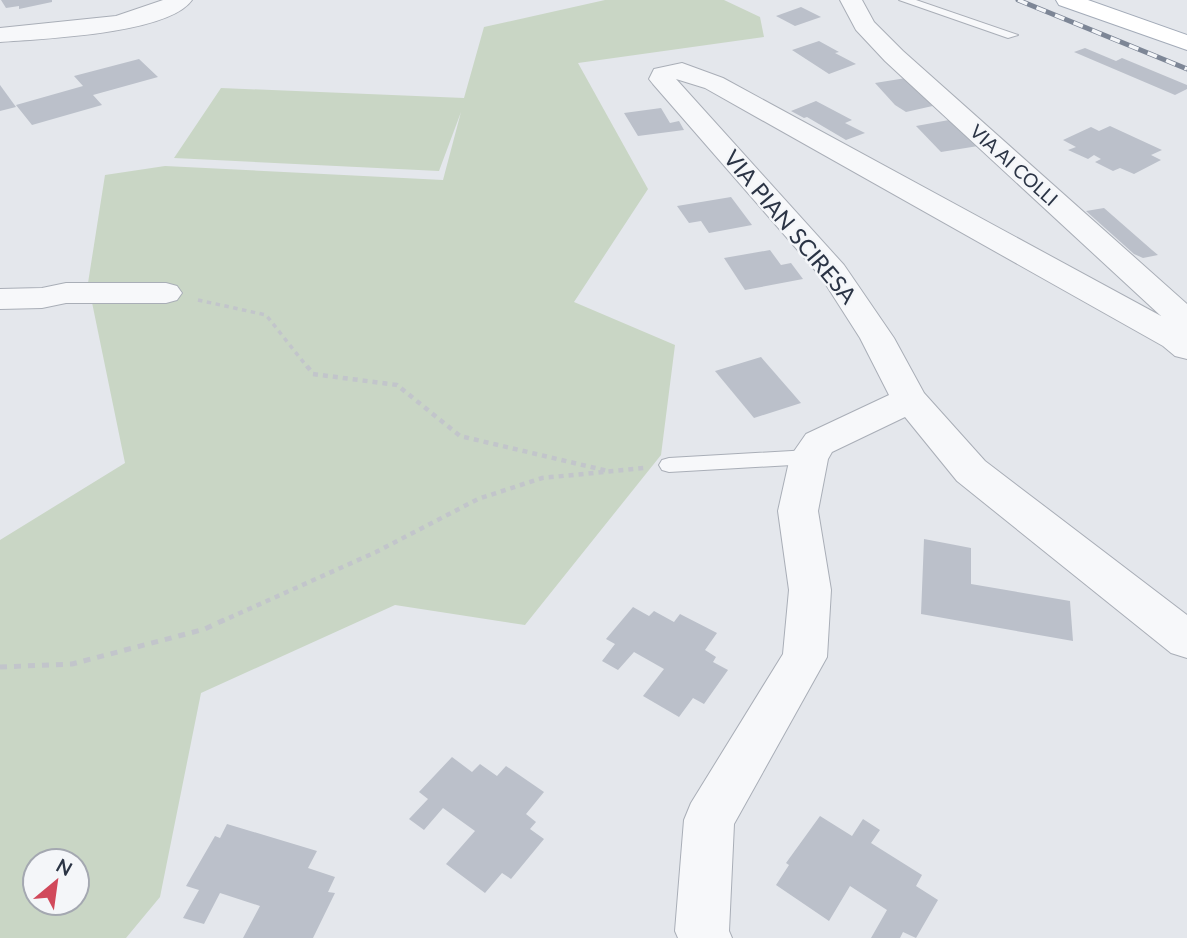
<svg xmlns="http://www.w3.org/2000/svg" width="1187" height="938" viewBox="0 0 1187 938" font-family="Lato,sans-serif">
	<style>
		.green { fill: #c9d6c5; fill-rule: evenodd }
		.building { fill: #bbc0ca }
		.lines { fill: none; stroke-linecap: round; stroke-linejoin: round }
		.service-casing { stroke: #a9aeb7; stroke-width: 2 }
		.minor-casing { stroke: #a9aeb7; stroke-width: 2 }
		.primary-casing { stroke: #a3abb8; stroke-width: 2 }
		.path-far2 { stroke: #c2c5cb; stroke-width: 3.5; stroke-dasharray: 4.5 4.5; stroke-linecap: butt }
		.path-far1 { stroke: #c2c5cb; stroke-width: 4.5; stroke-dasharray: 5 5; stroke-linecap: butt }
		.path { stroke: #c2c5cb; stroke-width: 5; stroke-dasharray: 7 7; stroke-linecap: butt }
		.service { fill: #f7f8fa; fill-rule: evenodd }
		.minor { fill: #f7f8fa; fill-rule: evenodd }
		.primary { fill: #fff; fill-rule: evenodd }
		.rail-casing { stroke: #7d8696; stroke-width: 5 }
		.rail { stroke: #f4f6f9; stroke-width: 3.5; stroke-dasharray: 10; stroke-linecap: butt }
		.labels { text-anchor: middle; stroke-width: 5; stroke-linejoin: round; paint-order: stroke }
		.far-street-label { font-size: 19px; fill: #2b3445; stroke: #f4f6f9 }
		.street-label { font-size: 23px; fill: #2b3445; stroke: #f4f6f9 }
	</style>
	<rect width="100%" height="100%" fill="#e4e7ec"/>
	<!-- green -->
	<path class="green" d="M 605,0 L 724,0 L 760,17 L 764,37 L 578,63 L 648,189 L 574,302 L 675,345 L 661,455 L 525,625 L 395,605 L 201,693 L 160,897 L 126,938 L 0,938 L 0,540 L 125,463 L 88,283 L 105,175 L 165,166 L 443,180 L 461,112 L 439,171 L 174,158 L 221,88 L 464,98 L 484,27 ZM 35,861 L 77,861 L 77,903 L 35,903 Z"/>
	<!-- building -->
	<g class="building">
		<polygon points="1,0 52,0 52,2 19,9 19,6 6,8"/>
		<polygon points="801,7 821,17 795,26 776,16"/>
		<polygon points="819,41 839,52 835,53 856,64 829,74 792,50"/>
		<polygon points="1085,48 1116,61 1122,58 1187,85 1187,89 1175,95 1074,52"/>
		<polygon points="139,59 158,77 93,95 102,105 32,125 16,105 83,86 74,76"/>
		<polygon points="906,78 937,105 906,112 895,105 875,83"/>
		<polygon points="0,85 16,107 0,111"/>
		<polygon points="816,101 852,120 845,123 865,133 846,140 807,117 804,118 791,111"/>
		<polygon points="661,108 670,123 679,121 684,130 638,136 624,113"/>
		<polygon points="949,120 978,146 941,152 916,126"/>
		<polygon points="1110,126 1162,150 1151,155 1161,160 1134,174 1120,168 1113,171 1095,162 1101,159 1094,155 1088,159 1068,150 1076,147 1063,140 1091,127 1099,131"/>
		<polygon points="731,197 752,225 709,233 701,221 689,223 677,206"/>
		<polygon points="1104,208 1152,250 1158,255 1143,258 1134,254 1086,211"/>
		<polygon points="770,250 781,265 791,263 803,279 745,290 724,258"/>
		<polygon points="761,357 801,403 754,418 715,371"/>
		<polygon points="924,539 971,548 971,584 1070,601 1073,641 921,614"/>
		<polygon points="633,607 649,616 654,611 674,622 680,614 717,633 705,650 716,657 713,662 728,670 704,704 693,698 679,717 643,696 664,669 634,652 618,670 602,661 615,644 606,639"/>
		<polygon points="452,757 472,772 480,764 497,776 506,766 544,792 526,814 536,822 530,829 544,839 511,879 502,873 485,893 446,864 475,831 443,808 424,830 409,819 428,799 419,792"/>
		<polygon points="820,816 852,836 863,819 880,830 871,843 922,875 916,886 938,900 916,938 903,932 900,938 871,938 887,910 850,886 829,921 776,885 789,865 786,863"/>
		<polygon points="227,824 317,851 308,868 335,877 328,892 335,893 313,938 243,938 260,906 220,893 204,924 183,918 199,890 186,886 215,836 220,838"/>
	</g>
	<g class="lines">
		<!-- service casing -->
		<g class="service-casing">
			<g id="service">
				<polygon points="899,0 916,0 1018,35 1008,38"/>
				<polygon points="809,450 816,452 819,457 816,462 809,464 669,472 662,470 659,465 662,460 669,458"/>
			</g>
		</g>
		<!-- minor casing -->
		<g class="minor-casing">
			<g id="minor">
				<path d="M 163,0 L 192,0 C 169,34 40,39 0,42 L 0,28 L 116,16 Z"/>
				<polygon points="840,0 862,0 874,22 903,51 1187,304 1187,359 1175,356 1163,346 705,88 676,79 844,265 894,338 924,393 985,461 1187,615 1187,658 1171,653 957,481 905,417 832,452 828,459 818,511 831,590 827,657 734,824 729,931 732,938 678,938 675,931 684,820 691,803 783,654 789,590 778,511 790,457 806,434 889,395 860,338 821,277 653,84 649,79 654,69 682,63 723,78 1161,316 885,61 856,30"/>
				<polygon points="66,283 166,283 177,286 182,293 177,300 166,303 66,303 42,308 0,309 0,289 42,288"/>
			</g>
		</g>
		<!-- primary casing -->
		<g class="primary-casing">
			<polygon id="primary" points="1056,0 1088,0 1187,35 1187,50 1059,5"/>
		</g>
		<!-- path-far2 -->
		<polyline class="path-far2" points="198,300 266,315 308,368"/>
		<!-- path-far1 -->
		<g class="path-far1">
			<polyline points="307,366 313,374 397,385 460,436 608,471"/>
			<polyline points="220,622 376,552 478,499 542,478 644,468"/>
		</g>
		<!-- path -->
		<polyline class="path" points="0,667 72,664 205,629 224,620"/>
		<!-- service -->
		<use href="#service" class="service"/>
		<!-- minor -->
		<use href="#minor" class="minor"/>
		<!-- primary -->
		<use href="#primary" class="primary"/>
		<!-- rail casing -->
		<g class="rail-casing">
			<polyline id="rail" points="1018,0 1187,69"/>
		</g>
		<!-- rail -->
		<use href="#rail" class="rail"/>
	</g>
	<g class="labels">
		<!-- far-street labels -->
		<g class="far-street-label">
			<text transform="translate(1014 165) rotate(42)" y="7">VIA AI COLLI</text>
		</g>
		<!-- street labels -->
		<g class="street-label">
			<text transform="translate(790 227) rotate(50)" y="8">VIA PIAN SCIRESA</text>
		</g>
	</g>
	<!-- north arrow -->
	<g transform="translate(56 882) rotate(29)"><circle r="33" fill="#f4f6f9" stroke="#a4a8b1" stroke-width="2"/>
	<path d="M0-5L12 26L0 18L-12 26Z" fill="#d1495b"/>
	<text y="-10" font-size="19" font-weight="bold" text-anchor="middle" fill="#2b3445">N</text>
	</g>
</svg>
